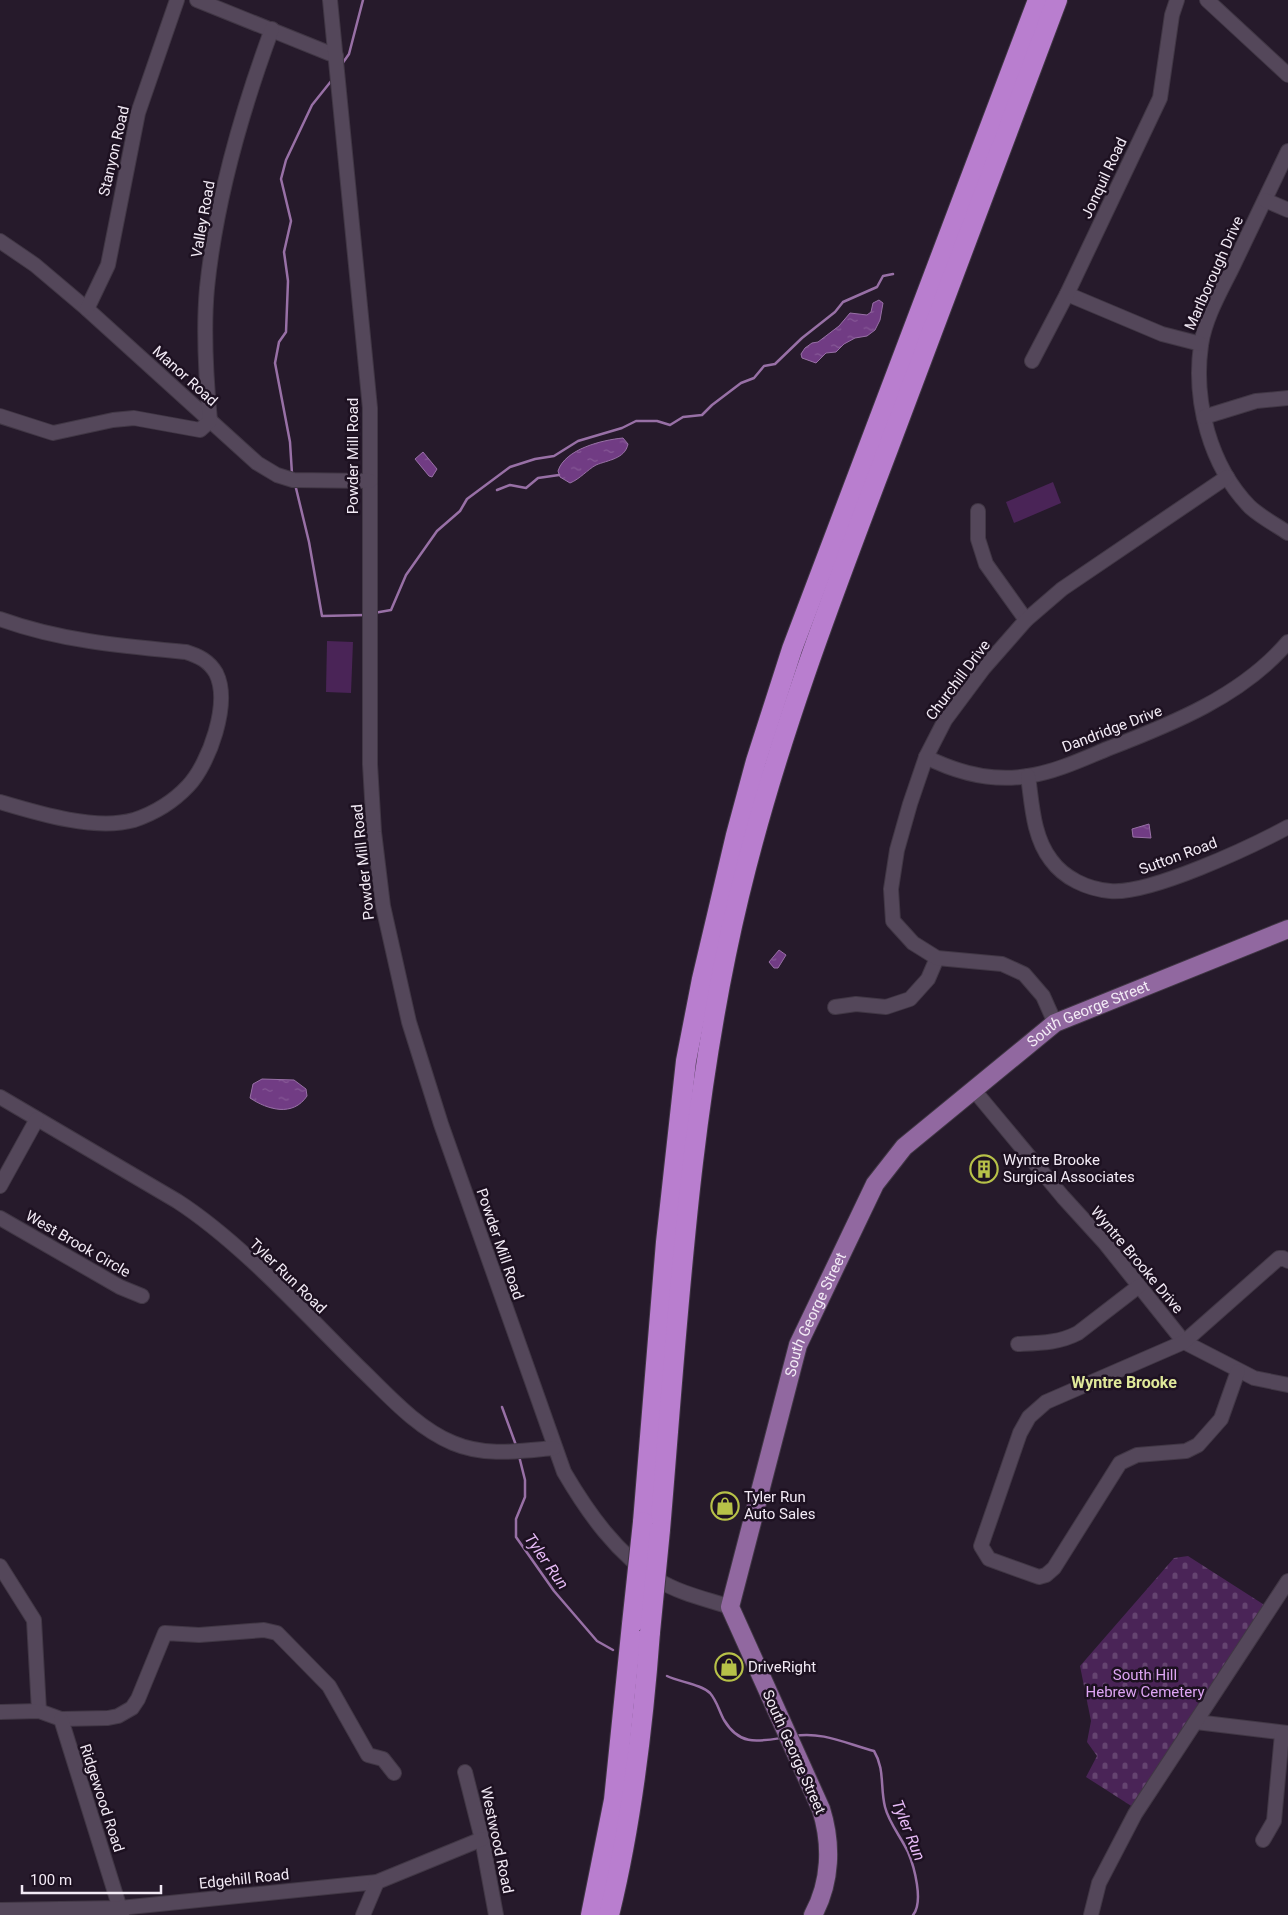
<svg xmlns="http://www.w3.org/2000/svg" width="1288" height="1915" viewBox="0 0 1288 1915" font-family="Roboto,sans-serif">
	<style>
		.cemetery { fill: url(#cemetery-stones) }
		.pitch { fill: #4a2457 }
		.water { fill: url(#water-ripples); stroke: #9870a6 }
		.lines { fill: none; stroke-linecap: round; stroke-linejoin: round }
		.stream { stroke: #9870a6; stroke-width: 2.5 }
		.minor-casing { stroke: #413745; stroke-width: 16 }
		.major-casing { stroke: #413745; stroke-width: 20 }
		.highway-casing { stroke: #413745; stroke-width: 22 }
		.minor { stroke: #54475a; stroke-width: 14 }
		.major { stroke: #9168a0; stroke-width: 18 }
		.highway { stroke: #b97ecf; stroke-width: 20 }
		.highway-bridge-casing { stroke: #413745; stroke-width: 22; stroke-linecap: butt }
		.highway-bridge { stroke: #b97ecf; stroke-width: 20 }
		.labels { text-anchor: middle; stroke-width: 5; stroke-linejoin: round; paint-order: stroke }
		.street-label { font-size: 15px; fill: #f2eaf5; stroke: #1d1121 }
		.poi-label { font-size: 15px; fill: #f2eaf5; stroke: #1d1121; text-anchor: start }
		.park-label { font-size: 15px; fill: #dea5f4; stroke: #1d1121 }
		.neighbourhood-label { font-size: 16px; font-weight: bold; fill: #dfe89a; stroke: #1d1121 }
		.water-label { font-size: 16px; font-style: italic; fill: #e7bbf7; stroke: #1d1121 }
	</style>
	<defs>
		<pattern id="cemetery-stones" width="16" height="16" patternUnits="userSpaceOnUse" patternTransform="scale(1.25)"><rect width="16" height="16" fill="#4a2457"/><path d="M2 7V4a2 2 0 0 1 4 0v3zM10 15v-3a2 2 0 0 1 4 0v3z" fill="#654470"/></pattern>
		<pattern id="water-ripples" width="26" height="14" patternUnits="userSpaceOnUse" patternTransform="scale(1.25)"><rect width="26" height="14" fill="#713c84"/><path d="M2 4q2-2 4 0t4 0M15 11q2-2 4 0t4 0" fill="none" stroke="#865896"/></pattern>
	</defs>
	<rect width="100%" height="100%" fill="#261a2b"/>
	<!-- cemetery -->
	<polygon class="cemetery" points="1188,1556 1266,1606 1136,1809 1086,1777 1097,1756 1087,1742 1091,1721 1080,1666 1174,1558"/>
	<!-- pitch -->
	<g class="pitch">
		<polygon points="1053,482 1061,503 1014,523 1006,502"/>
		<polygon points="327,641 353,642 351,693 326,692"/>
	</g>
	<!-- water -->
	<g class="water">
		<polygon points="879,300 883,303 880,320 875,330 867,336 855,338 844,344 836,352 826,353 816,363 802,358 801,354 805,348 812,343 818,342 839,326 850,313 867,315 871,312 873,303"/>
		<path d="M 623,438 L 628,444 C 625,459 608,460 596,465 C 587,470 580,479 570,483 L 560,477 L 558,471 C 565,449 602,440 623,438 Z"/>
		<polygon points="423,452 437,469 432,477 429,476 415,459"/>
		<polygon points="1149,824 1151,838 1133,837 1132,829"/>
		<polygon points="779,950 786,955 778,968 774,968 769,962"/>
		<path d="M 262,1079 L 294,1080 L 306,1089 L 307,1096 C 293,1117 268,1110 250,1098 L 253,1084 Z"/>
	</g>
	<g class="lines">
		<!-- stream -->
		<g class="stream">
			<polyline points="342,64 349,54 363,0"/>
			<polyline points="292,474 290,442 275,363 279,342 286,332 288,281 284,252 291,221 281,179 286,160 312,105 332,80"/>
			<polyline points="295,484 309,542 322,616 366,615"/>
			<polyline points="497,490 510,485 526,488 538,478 559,475"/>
			<polyline points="374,613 391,610 406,575 437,531 460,511 467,499 510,467 535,459 554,456 578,441 622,428 636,421 657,421 670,425 683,417 702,415 712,405 741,383 754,378 764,366 775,364 802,338 835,312 843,302 877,287 883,276 893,274"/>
			<polyline points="502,1407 517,1448"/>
			<polyline points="519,1456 525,1480 525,1497 516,1519 516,1537 554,1591 597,1641 613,1650"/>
			<path d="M 667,1676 C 679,1682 701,1684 710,1693 C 717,1701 719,1711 724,1720 C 739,1745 756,1742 781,1738"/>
			<path d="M 794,1736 C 822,1731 847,1744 874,1751 C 885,1769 880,1787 885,1807 C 889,1823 901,1837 908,1852 C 914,1866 924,1902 913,1915"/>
		</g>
		<!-- minor casing -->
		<g class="minor-casing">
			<g id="minor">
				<polyline points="197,0 336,56"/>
				<path d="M 330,0 L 370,408 L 370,764 L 374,832 L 383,906 L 409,1022 L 441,1124 L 564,1472 C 588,1513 617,1554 658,1580 C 679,1593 706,1599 730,1607"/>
				<polyline points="1207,0 1288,75"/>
				<path d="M 1288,151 C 1270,189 1252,226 1234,264 C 1222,289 1205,317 1201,345 C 1193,401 1210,466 1250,507 C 1261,517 1276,525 1288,533"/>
				<polyline points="1265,200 1288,210"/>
				<polyline points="0,241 35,265 87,309 257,463 277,475 293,480 370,481"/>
				<polyline points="1067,294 1162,334 1201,344"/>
				<polyline points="87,309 108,265 138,113 177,0"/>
				<polyline points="1032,361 1067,294 1160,98 1172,15 1177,0"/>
				<path d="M 0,416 L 53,433 L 113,420 L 134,418 L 200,430 L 210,421 C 206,378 203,331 207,288 C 216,199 241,113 272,29"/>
				<polyline points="1204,417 1256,401 1288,398"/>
				<polyline points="978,511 978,539 986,564 1026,620"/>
				<path d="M 0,619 C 61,641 122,646 186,652 C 199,656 209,661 216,673 C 231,703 209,764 188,786 C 173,802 155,813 134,820 C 95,831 37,813 0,802"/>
				<path d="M 926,757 C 958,773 992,782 1028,776 C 1055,772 1083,759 1107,749 C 1172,724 1242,696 1288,642"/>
				<path d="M 1028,776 C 1032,804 1033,837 1051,860 C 1064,878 1087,889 1110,891 C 1149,895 1251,847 1288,827"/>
				<polyline points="835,1007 856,1004 886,1007 910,999 928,979 937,958"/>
				<polyline points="1055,1023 1043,996 1024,974 1002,964 937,958 913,943 893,921 891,889 897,850 910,804 926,757 945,720 983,669 1026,620 1062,589 1227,477"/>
				<polyline points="973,1089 1063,1197 1104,1242 1184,1342 1254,1378 1288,1385"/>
				<path d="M 0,1097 L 177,1201 C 242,1243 306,1315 362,1370 C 389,1396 417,1428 453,1443 C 486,1457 520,1451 554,1448"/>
				<polyline points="0,1186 37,1119"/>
				<polyline points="0,1218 120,1287 142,1296"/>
				<path d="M 1018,1344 C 1040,1343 1059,1343 1078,1333 L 1139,1286"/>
				<polyline points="1238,1371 1221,1419 1198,1445 1186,1451 1137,1455 1120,1463 1054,1568 1046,1575 1039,1577 989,1559 981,1546 1020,1433 1029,1417 1046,1402 1184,1342 1279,1258 1283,1258 1288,1261"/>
				<polyline points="0,1566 34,1620 39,1711"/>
				<polyline points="0,1712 39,1711 61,1719 108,1718 118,1716 132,1708 138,1699 165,1633 199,1635 264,1630 277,1633 329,1686 368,1755 383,1759 394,1773"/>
				<polyline points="61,1719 122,1915"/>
				<polyline points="1196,1722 1288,1733"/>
				<polyline points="465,1772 482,1839 496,1915"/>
				<polyline points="1263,1840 1274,1821 1282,1734"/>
				<polyline points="0,1910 120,1908 377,1882 482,1839"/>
				<polyline points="363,1915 377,1882"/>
				<polyline points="1091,1915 1099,1883 1135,1814 1288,1581"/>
			</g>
		</g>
		<!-- major casing -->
		<g class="major-casing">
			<g id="major">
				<path id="s1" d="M 813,1915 C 831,1882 832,1844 821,1809 L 730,1607 L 798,1345 L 875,1184 L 904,1147 L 1055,1023 L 1288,929"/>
			</g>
		</g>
		<!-- highway casing -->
		<g class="highway-casing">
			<g id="highway">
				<polyline points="643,1522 666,1242 686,1061 702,979 736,835 756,761 792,649 1038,0"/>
				<path d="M 660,1530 C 678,1318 689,1103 739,896 C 776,742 832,596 888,449 C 944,299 1001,150 1057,0"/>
				<polyline points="591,1915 614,1800 632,1624"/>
				<path d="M 609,1915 C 632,1822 643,1727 650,1632"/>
			</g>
		</g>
		<!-- minor -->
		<use href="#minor" class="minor"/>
		<!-- major -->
		<use href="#major" class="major"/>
		<!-- highway -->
		<use href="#highway" class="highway"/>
		<!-- highway-bridge casing -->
		<g class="highway-bridge-casing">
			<g id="highway-bridge">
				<polyline points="632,1624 643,1522"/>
				<polyline points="650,1632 660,1530"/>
			</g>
		</g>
		<!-- highway-bridge -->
		<use href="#highway-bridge" class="highway-bridge"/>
	</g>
	<!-- icons -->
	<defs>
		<g id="building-ring" transform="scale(1.4375)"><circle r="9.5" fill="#1d1121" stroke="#b7c148" stroke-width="1.5"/><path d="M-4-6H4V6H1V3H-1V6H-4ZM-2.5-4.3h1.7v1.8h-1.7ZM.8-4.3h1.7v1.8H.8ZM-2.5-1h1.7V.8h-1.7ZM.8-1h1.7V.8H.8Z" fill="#b7c148"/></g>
		<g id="shop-ring" transform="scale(1.4375)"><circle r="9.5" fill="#1d1121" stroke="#b7c148" stroke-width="1.5"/><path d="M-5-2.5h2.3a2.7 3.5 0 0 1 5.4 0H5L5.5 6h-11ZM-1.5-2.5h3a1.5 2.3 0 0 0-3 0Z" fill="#b7c148"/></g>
	</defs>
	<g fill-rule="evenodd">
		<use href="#building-ring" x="984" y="1169"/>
		<use href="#shop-ring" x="725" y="1506"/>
		<use href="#shop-ring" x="729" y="1667"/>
	</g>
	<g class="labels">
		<!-- street labels -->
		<g class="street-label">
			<text transform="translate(114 151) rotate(-77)" y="5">Stanyon Road</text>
			<text transform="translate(1104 178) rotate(-65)" y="5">Jonquil Road</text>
			<text transform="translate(203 219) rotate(-80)" y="5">Valley Road</text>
			<text transform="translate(1214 273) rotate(-66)" y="5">Marlborough Drive</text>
			<text transform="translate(185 376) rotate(42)" y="5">Manor Road</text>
			<text transform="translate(353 456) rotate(-90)" y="5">Powder Mill Road</text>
			<text transform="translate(958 680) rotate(-53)" y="5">Churchill Drive</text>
			<text transform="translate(1112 729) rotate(-21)" y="5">Dandridge Drive</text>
			<text transform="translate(1178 856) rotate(-20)" y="5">Sutton Road</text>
			<text transform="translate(363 862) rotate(-96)" y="5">Powder Mill Road</text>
			<text dy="5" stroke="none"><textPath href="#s1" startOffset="1056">South George Street</textPath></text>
			<text transform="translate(78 1244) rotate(30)" y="5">West Brook Circle</text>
			<text transform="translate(500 1244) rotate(71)" y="5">Powder Mill Road</text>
			<text transform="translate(1137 1260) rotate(50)" y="5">Wyntre Brooke Drive</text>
			<text transform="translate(288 1276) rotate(44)" y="5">Tyler Run Road</text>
			<text dy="5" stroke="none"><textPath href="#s1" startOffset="636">South George Street</textPath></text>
			<text transform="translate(794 1752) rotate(66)" y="5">South George Street</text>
			<text transform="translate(102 1798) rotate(72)" y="5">Ridgewood Road</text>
			<text transform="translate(497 1840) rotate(78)" y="5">Westwood Road</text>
			<text transform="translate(244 1879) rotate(-6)" y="5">Edgehill Road</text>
		</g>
		<!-- poi labels -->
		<g class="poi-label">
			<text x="1003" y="1165">Wyntre Brooke<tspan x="1003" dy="17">Surgical Associates</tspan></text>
			<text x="744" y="1502">Tyler Run<tspan x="744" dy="17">Auto Sales</tspan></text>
			<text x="748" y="1672">DriveRight</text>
		</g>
		<!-- park labels -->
		<g class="park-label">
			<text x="1145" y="1680">South Hill<tspan x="1145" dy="17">Hebrew Cemetery</tspan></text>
		</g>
		<!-- neighbourhood labels -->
		<g class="neighbourhood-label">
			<text x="1124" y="1388">Wyntre Brooke</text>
		</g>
		<!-- water labels -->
		<g class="water-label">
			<text transform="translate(547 1561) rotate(55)" y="6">Tyler Run</text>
			<text transform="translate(909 1830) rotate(68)" y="6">Tyler Run</text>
		</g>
	</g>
	<!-- scale -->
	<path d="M22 1885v8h139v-8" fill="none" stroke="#f2eaf5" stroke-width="2.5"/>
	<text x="30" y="1885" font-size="15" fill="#f2eaf5" stroke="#1d1121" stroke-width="4" paint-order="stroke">100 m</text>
</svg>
